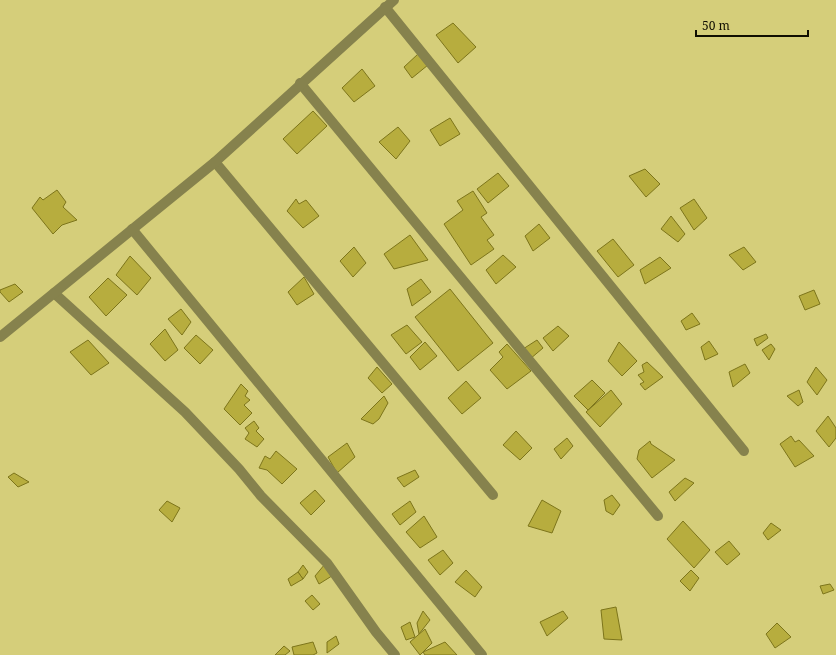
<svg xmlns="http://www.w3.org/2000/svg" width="836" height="655" viewBox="0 0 836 655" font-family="'Noto Serif',serif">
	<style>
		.building { fill: #b7ad3e; stroke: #7d751b }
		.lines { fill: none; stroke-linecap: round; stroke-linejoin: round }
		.minor { stroke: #86824d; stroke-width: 10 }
	</style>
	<rect width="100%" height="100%" fill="#d5ce7a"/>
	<!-- building -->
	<g class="building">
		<polygon points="453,23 476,47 458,63 436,35"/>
		<polygon points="418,54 428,65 412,78 404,67"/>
		<polygon points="362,69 375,86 354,102 342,88"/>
		<polygon points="313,111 327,126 297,154 283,139"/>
		<polygon points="450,118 460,134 440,146 430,130"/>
		<polygon points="398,127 410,141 396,159 379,142"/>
		<polygon points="645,169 660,184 646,197 629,176"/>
		<polygon points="498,173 509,186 488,203 477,189"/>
		<polygon points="57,190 66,202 63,207 77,220 62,225 53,234 32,208 40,197 43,200"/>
		<polygon points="473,191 487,213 481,217 494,235 487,240 494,249 471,265 444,224 463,210 457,201"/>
		<polygon points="296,199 299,204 306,200 319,216 303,228 287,211"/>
		<polygon points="694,199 707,218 694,230 680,208"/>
		<polygon points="671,216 685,234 678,242 661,229"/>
		<polygon points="539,224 550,238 533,251 525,236"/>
		<polygon points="410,235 428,260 394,269 384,254"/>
		<polygon points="613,239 634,265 618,277 597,251"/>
		<polygon points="354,247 366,263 353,277 340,261"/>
		<polygon points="744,247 756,262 743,270 729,255"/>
		<polygon points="503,255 516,267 496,284 486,270"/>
		<polygon points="130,256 151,278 137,295 116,275"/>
		<polygon points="660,257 671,268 645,284 640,270"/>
		<polygon points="304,277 314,294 297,305 288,292"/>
		<polygon points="108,278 127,295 106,316 89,297"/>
		<polygon points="421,279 431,292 412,306 407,289"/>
		<polygon points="15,284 23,292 9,302 0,292 0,290"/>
		<polygon points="450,289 493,343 458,371 415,317"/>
		<polygon points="814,290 820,304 805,310 799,296"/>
		<polygon points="181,309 191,322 182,335 168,319"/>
		<polygon points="692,313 700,324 686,330 681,321"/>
		<polygon points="407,325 422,342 406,354 391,335"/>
		<polygon points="558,326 569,336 553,351 543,338"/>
		<polygon points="165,329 178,350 165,361 150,344"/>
		<polygon points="766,334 768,338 757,346 754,339"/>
		<polygon points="196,335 213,350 200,364 184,348"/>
		<polygon points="88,340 109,363 91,375 70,352"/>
		<polygon points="537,340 543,348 530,359 523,349"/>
		<polygon points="709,341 718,354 705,360 701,347"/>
		<polygon points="425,342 437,356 420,370 410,357"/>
		<polygon points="619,342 637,361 622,376 608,361"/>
		<polygon points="507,344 531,371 507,389 490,370 503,357 499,352"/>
		<polygon points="771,344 775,349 769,360 762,350"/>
		<polygon points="647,362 663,377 645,390 640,384 644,382 638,375 644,372 642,365"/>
		<polygon points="745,364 750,373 733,387 729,372"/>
		<polygon points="377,367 392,384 382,393 368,378"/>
		<polygon points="816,367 827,380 817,395 807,382"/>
		<polygon points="592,380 605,393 588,410 574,396"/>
		<polygon points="466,381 481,398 462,414 448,398"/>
		<polygon points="241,384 248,391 245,396 250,400 244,405 252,413 240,425 224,409"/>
		<polygon points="611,390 622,404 600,427 586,412"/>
		<polygon points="799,390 803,402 798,406 787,396"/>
		<polygon points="384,396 388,403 379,419 373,424 361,419"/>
		<polygon points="828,416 836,428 836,438 829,447 816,431"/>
		<polygon points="254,421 259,428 256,431 264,439 257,447 245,439 249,433 245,428"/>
		<polygon points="516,431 532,448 520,460 503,445"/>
		<polygon points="791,436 795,442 799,440 814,456 795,467 780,444"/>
		<polygon points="567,438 573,446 561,459 554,449"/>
		<polygon points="650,441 651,444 675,460 652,478 637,459 639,450"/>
		<polygon points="347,443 355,457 337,473 328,457"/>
		<polygon points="276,451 297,469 282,484 267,470 259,468 265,456 270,459"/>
		<polygon points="415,470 419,477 404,487 397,478"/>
		<polygon points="14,473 29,482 18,487 8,477"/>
		<polygon points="685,478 694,483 675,501 669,492"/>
		<polygon points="315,490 325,501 311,515 300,503"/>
		<polygon points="612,495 620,505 613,515 606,511 604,500"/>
		<polygon points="542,500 561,511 552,533 528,526"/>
		<polygon points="167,501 180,508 172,522 159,510"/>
		<polygon points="410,501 416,512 400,525 392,514"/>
		<polygon points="424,516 437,537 420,548 406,532"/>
		<polygon points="683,521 710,550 694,568 667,539"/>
		<polygon points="771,523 781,530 768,540 763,533"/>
		<polygon points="729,541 740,554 727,565 715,552"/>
		<polygon points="443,550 453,563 440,575 428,560"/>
		<polygon points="325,564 335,574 319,584 315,576"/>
		<polygon points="303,565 308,572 303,579 298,572"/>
		<polygon points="466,570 482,587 475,597 455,582"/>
		<polygon points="691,570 699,578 690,591 680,581"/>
		<polygon points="298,572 303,579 291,586 288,579"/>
		<polygon points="830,584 834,590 823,594 820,586"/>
		<polygon points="312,595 320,604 313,610 305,601"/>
		<polygon points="616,607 622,640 604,639 601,610"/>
		<polygon points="423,611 430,620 419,634 417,623"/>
		<polygon points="563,611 568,618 547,636 540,622"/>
		<polygon points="410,622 415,637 406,640 401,627"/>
		<polygon points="777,623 791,637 775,648 766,634"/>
		<polygon points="425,629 432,643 420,655 410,642"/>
		<polygon points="336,636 339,644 327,653 327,642"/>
		<polygon points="313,642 317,653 313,655 294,655 292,647"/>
		<polygon points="445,642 457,655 425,655 423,652"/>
		<polygon points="284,646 290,651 285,655 275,655"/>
	</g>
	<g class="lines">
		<!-- minor -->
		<g class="minor">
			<polyline points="385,7 744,451"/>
			<polyline points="300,83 658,516"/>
			<polyline points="215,162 493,495"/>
			<polyline points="132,229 482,655"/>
			<polyline points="54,293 185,412 239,469 261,496 327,563 376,632 395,655"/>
			<polyline points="0,337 215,162 394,0"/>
		</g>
	</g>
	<!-- scale -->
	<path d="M696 30v6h112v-6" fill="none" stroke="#100e00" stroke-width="2"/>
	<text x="702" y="30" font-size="12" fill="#100e00" stroke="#d5ce7a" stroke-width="3" paint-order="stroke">50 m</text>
</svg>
